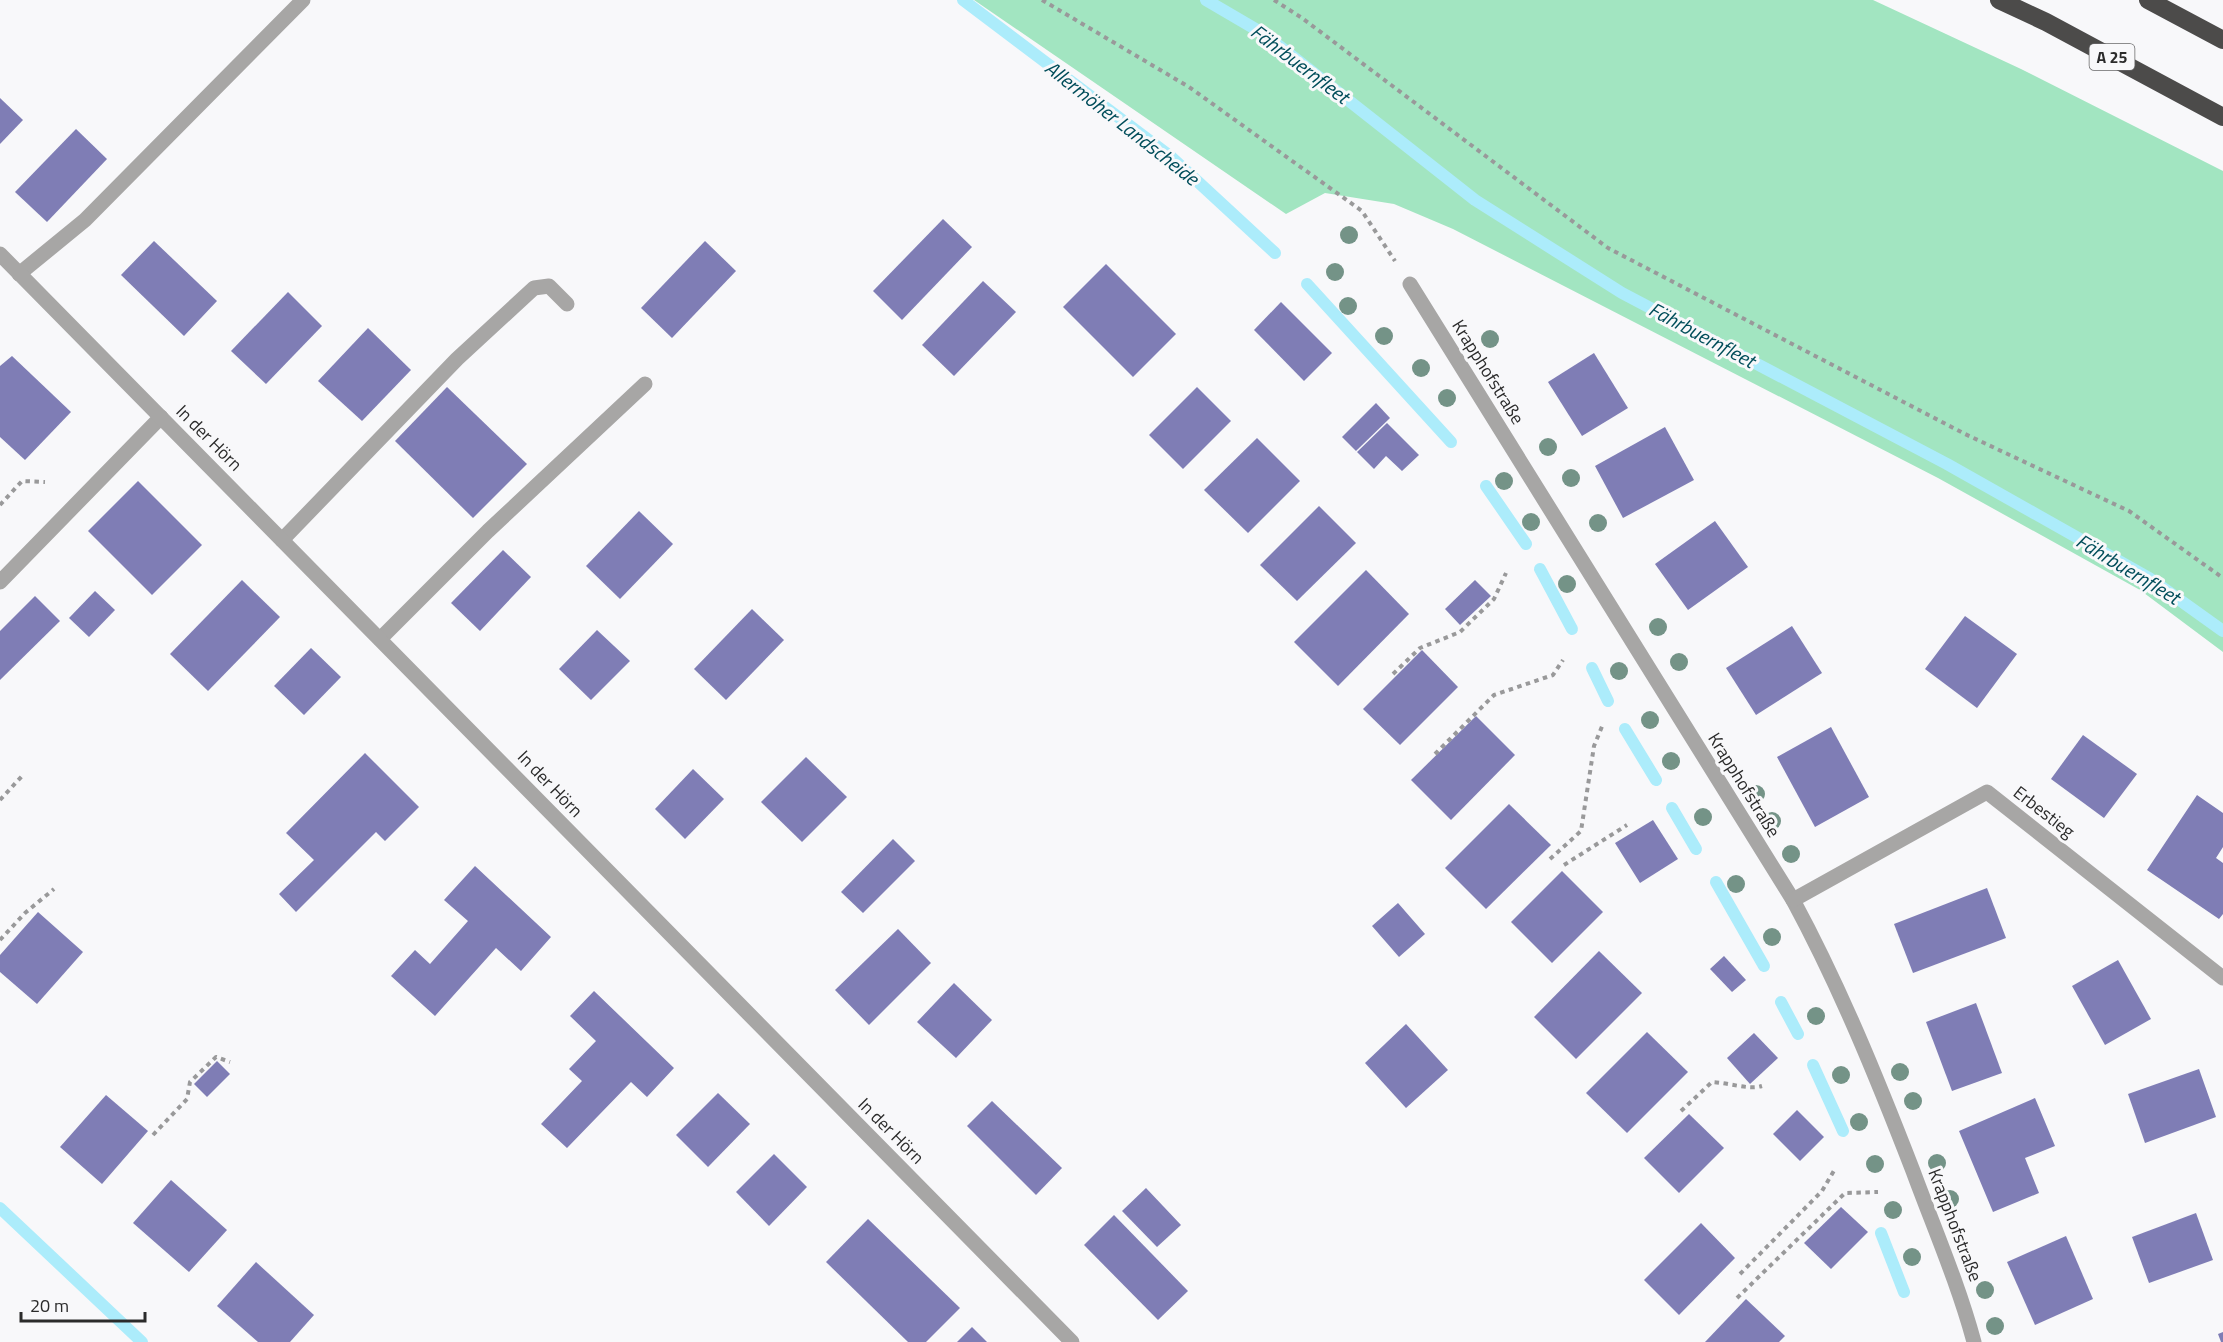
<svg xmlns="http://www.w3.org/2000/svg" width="2223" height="1342" viewBox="0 0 2223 1342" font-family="'Titillium Web',sans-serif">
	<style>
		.green { fill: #a2e5c1 }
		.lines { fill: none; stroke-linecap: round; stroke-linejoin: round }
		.stream { stroke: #acecfb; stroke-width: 12 }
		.building { fill: #7f7db5 }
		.path { stroke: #99999a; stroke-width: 4; stroke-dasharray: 4.5 4.5; stroke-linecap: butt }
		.service { stroke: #a7a6a5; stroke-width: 15 }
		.minor { stroke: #a7a6a5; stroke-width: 15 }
		.motorway { stroke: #4c4b4a; stroke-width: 18 }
		.tree { fill: #749387 }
		.labels { text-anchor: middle; stroke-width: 6; stroke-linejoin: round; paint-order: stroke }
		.shield { fill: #f8f8fa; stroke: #686869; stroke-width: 1.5 }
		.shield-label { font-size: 16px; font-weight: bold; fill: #2b2b2b }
		.street-label { font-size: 18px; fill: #2b2b2b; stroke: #f8f8fa }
		.water-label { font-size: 20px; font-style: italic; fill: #004d5a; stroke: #f8f8fa }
	</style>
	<rect width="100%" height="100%" fill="#f8f8fa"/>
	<!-- green -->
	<polygon class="green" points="974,0 1873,0 2021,69 2223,171 2223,652 2140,590 1938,478 1453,229 1394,204 1325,193 1286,214"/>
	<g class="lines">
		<!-- stream -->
		<g class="stream">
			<polyline points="963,0 1170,156 1275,253"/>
			<polyline points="1206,0 1264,34 1475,200 1622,293 1947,464 2149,578 2223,631"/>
			<polyline points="1307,284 1451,442"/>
			<polyline points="1486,486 1526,544"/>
			<polyline points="1540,569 1572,629"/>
			<polyline points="1592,668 1608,701"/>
			<polyline points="1625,729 1656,780"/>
			<polyline points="1672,808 1696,849"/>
			<polyline points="1716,882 1764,966"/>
			<polyline points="1781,1002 1798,1034"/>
			<polyline points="1813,1065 1843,1131"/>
			<polyline points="0,1208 142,1342"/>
			<polyline points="1881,1233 1904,1292"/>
		</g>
	</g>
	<!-- building -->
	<g class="building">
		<polygon points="0,98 23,120 0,144"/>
		<polygon points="76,129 107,159 47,222 15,192"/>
		<polygon points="943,219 972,247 902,320 873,291"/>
		<polygon points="154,241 217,301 184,336 121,275"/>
		<polygon points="705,241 736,271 672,338 641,308"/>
		<polygon points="1106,264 1176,334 1133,377 1063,307"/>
		<polygon points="983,281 1016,312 954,376 922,345"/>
		<polygon points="288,292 322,326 266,384 231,351"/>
		<polygon points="1281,302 1332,353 1304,381 1254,330"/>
		<polygon points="368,328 411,370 362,421 318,381"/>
		<polygon points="1594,353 1628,408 1582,436 1548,382"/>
		<polygon points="12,356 71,412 25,460 0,437 0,366"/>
		<polygon points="447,387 527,464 473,518 395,441"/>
		<polygon points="1197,387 1231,421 1183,469 1149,435"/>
		<polygon points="1376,403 1390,418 1356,451 1342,437"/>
		<polygon points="1387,423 1419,455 1402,471 1386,456 1374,469 1357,452"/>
		<polygon points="1665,427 1694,480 1623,518 1595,466"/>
		<polygon points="1257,438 1300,481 1248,533 1204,490"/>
		<polygon points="138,481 202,545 152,595 88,531"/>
		<polygon points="1319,506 1356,543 1297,601 1260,565"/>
		<polygon points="639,511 673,544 620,599 586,566"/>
		<polygon points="1715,521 1748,567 1688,610 1655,564"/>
		<polygon points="503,550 531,577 480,631 451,603"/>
		<polygon points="1366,570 1409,614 1338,686 1294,642"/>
		<polygon points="242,580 280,617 208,691 170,654"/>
		<polygon points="1475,580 1491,596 1460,625 1445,609"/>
		<polygon points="95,591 115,610 89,637 69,618"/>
		<polygon points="35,596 60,621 0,680 0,631"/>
		<polygon points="752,609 784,640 726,700 694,669"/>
		<polygon points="1965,616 2017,654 1977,708 1925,669"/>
		<polygon points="1792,626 1822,673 1756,715 1726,668"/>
		<polygon points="597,630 630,661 591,700 559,669"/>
		<polygon points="311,648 341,677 304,715 274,686"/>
		<polygon points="1422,650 1458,687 1400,745 1363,709"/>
		<polygon points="1476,716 1515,755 1451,820 1411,780"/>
		<polygon points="1831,727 1869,797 1815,827 1777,757"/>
		<polygon points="2083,735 2137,774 2104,818 2051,779"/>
		<polygon points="365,753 419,807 385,841 376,832 296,912 279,894 314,860 286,833"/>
		<polygon points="806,757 847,797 802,842 761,802"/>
		<polygon points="693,769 724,799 685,839 655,809"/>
		<polygon points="2197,795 2223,813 2223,847 2216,858 2223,863 2223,914 2219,919 2147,870"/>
		<polygon points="1509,804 1551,845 1486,909 1445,868"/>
		<polygon points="1653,820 1678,859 1640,883 1615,843"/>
		<polygon points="893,839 915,861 863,913 841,892"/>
		<polygon points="475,866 551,937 521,971 496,948 435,1016 391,976 415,950 430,964 468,921 444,900"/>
		<polygon points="1562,871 1603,912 1552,963 1511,922"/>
		<polygon points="1987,888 2006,938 1913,973 1894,924"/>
		<polygon points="1398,903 1425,934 1399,957 1372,926"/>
		<polygon points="38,912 83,952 37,1004 0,972 0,955"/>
		<polygon points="898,929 931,963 869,1025 835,990"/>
		<polygon points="1599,951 1642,993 1576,1059 1534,1017"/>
		<polygon points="1724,956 1746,980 1732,992 1710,969"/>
		<polygon points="2118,960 2151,1019 2105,1045 2072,986"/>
		<polygon points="954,983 992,1020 956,1058 917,1022"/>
		<polygon points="594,991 674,1068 647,1097 631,1082 567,1148 541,1124 582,1081 569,1069 596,1041 570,1016"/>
		<polygon points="1976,1003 2002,1073 1952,1091 1926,1022"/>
		<polygon points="1406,1024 1448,1070 1406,1108 1365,1063"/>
		<polygon points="1647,1032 1688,1072 1627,1133 1586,1093"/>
		<polygon points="1754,1033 1778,1058 1750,1084 1727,1058"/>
		<polygon points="217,1061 230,1074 207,1097 194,1084"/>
		<polygon points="2199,1069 2216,1117 2145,1143 2128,1094"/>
		<polygon points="718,1093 750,1124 708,1167 676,1135"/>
		<polygon points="106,1095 148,1131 102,1184 60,1147"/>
		<polygon points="2035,1098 2055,1146 2025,1158 2039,1193 1993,1212 1959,1131"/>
		<polygon points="992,1101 1062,1168 1036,1195 967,1126"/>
		<polygon points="1797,1110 1824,1137 1800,1161 1773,1134"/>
		<polygon points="1689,1114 1724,1148 1679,1193 1644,1158"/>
		<polygon points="774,1154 807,1187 769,1226 736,1192"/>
		<polygon points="171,1180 227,1230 189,1272 133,1223"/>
		<polygon points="1146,1188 1181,1225 1157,1247 1122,1211"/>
		<polygon points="1841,1207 1868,1232 1831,1269 1804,1243"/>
		<polygon points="2196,1213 2213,1260 2149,1283 2132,1237"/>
		<polygon points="1114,1215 1188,1291 1158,1320 1084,1245"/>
		<polygon points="868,1219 960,1308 926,1342 908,1342 826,1262"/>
		<polygon points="1701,1223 1735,1258 1679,1315 1644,1280"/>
		<polygon points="2066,1236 2093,1299 2035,1325 2007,1262"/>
		<polygon points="256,1262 314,1315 290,1342 258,1342 217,1306"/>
		<polygon points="1746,1299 1785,1336 1779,1342 1705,1342"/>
		<polygon points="972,1327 987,1342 957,1342"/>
		<polygon points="2223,1332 2223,1342 2221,1342 2218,1334"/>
	</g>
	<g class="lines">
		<!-- path -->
		<g class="path">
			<polyline points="1042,0 1189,87 1362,211 1395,261"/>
			<polyline points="1274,0 1302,18 1608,248 1965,434 2129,511 2223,578"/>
			<polyline points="0,505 22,481 45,482"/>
			<polyline points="1393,674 1420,648 1460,632 1494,599 1506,573"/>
			<polyline points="1435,754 1494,695 1553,675 1563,660"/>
			<polyline points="0,800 22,776"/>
			<polyline points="1550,859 1581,831 1594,746 1603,724"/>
			<polyline points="1564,865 1627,825"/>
			<polyline points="0,940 25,913 54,889"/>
			<path d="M 1681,1111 L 1712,1082 C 1730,1083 1748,1090 1762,1086"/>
			<polyline points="153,1135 187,1099 190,1082 216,1057 230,1062"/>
			<polyline points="1740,1274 1822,1191 1835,1169"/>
			<polyline points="1737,1298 1845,1193 1878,1192"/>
		</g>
		<!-- service -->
		<g class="service">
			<polyline points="19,274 85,220 303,0"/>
			<polyline points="282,540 457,359 534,288 549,286 567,304"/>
			<polyline points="0,582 161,417"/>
			<polyline points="380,639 488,531 645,384"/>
		</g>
		<!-- minor -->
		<g class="minor">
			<polyline points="0,254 1072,1342"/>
			<path d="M 1410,284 L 1793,900 C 1840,987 1877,1078 1913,1171 C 1934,1228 1958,1283 1974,1342"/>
			<polyline points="1793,900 1987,792 2223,978"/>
		</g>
		<!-- motorway -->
		<g class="motorway">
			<polyline points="1999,0 2046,22 2223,117"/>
			<polyline points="2148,0 2223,40"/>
		</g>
	</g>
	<!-- trees -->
	<g class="tree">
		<circle cx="1349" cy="235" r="9"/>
		<circle cx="1335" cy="272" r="9"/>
		<circle cx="1348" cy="306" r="9"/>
		<circle cx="1384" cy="336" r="9"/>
		<circle cx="1490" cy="339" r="9"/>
		<circle cx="1421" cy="368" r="9"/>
		<circle cx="1447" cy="398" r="9"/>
		<circle cx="1548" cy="447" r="9"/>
		<circle cx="1571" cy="478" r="9"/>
		<circle cx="1504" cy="481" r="9"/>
		<circle cx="1531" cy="522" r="9"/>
		<circle cx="1598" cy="523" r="9"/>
		<circle cx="1567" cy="584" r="9"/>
		<circle cx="1658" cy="627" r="9"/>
		<circle cx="1679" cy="662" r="9"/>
		<circle cx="1619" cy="671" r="9"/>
		<circle cx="1650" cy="720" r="9"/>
		<circle cx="1671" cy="761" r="9"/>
		<circle cx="1756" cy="794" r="9"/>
		<circle cx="1703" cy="817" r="9"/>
		<circle cx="1772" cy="821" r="9"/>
		<circle cx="1791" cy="854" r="9"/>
		<circle cx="1736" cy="884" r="9"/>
		<circle cx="1772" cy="937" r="9"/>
		<circle cx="1816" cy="1016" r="9"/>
		<circle cx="1900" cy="1072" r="9"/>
		<circle cx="1841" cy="1075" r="9"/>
		<circle cx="1913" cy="1101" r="9"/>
		<circle cx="1859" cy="1122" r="9"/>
		<circle cx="1937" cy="1163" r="9"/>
		<circle cx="1875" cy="1164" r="9"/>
		<circle cx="1950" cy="1199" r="9"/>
		<circle cx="1893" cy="1210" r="9"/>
		<circle cx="1912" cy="1257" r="9"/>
		<circle cx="1985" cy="1290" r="9"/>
		<circle cx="1995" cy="1326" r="9"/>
	</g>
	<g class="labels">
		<!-- shield labels -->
		<rect class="shield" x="2089.5" y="44" width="45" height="26" rx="4.5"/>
		<g class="shield-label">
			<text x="2112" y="63">A 25</text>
		</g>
		<!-- street labels -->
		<g class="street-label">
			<text transform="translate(1488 372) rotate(58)" y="6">Krapphofstraße</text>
			<text transform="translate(209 438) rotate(45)" y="6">In der Hörn</text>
			<text transform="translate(550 784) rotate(46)" y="6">In der Hörn</text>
			<text transform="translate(1744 785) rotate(58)" y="6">Krapphofstraße</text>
			<text transform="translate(2044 812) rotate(38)" y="6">Erbestieg</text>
			<text transform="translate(891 1131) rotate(45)" y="6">In der Hörn</text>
			<text transform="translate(1955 1225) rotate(69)" y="6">Krapphofstraße</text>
		</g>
		<!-- water labels -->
		<g class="water-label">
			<text transform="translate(1300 64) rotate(37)" y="7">Fährbuernfleet</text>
			<text transform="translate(1122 123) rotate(38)" y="7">Allermöher Landscheide</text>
			<text transform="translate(1702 335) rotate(28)" y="7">Fährbuernfleet</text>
			<text transform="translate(2128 569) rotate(31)" y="7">Fährbuernfleet</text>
		</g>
	</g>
	<!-- scale -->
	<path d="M21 1312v9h124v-9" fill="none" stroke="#2b2b2b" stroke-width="3"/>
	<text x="30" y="1312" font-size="18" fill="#2b2b2b" stroke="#f8f8fa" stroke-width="4.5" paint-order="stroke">20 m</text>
</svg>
